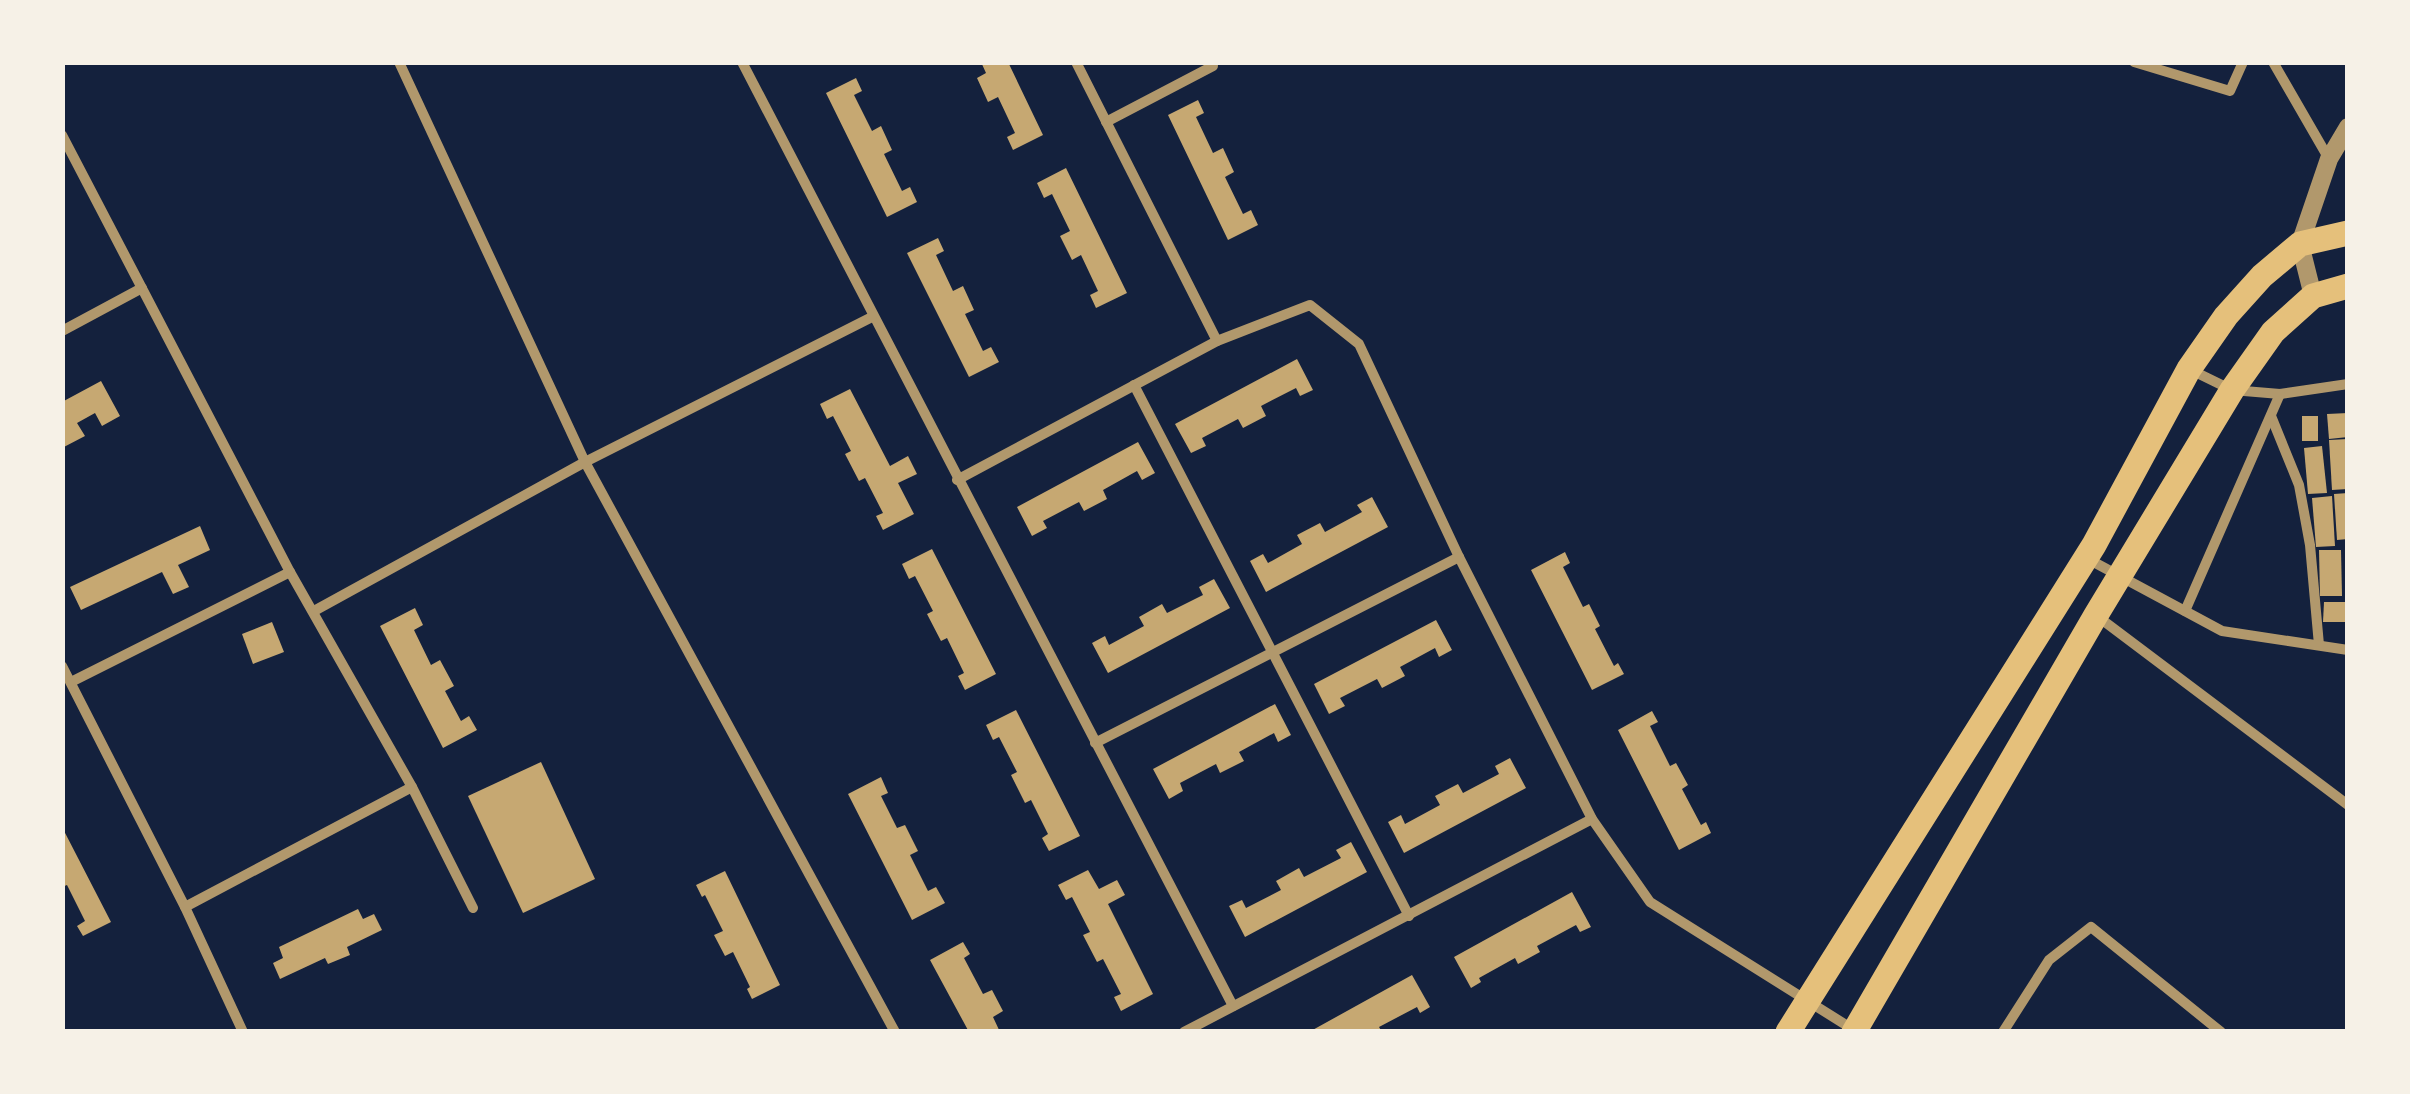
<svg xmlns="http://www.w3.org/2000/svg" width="2410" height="1094" viewBox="0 0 2410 1094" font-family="Spectral,serif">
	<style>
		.building { fill: #c6a872 }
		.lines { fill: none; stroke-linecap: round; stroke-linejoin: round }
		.minor { stroke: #b1986c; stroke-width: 10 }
		.tertiary { stroke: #b1986c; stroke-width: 18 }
		.primary { stroke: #e5c07b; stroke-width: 25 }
	</style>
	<rect width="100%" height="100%" fill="#14213d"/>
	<!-- building -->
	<g class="building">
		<polygon points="981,62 1008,62 1043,135 1013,150 1007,137 1015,133 998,97 988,102 977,78 986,73"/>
		<polygon points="856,78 862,91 854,95 872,131 881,126 892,150 884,154 902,191 910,187 917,202 887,217 826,93"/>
		<polygon points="1198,100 1204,113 1196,117 1213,153 1223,148 1234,172 1225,177 1243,214 1251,210 1258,225 1228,240 1168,115"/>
		<polygon points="1066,168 1127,293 1096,308 1090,295 1098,291 1081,255 1072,260 1060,236 1070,231 1052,194 1044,198 1037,183"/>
		<polygon points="938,238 944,251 936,255 953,291 963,286 974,310 965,314 983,351 991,347 999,362 969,377 907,253"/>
		<polygon points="1297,359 1313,390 1300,396 1296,388 1261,406 1266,416 1243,428 1238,419 1202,438 1206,446 1191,453 1175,424"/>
		<polygon points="101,381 120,416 102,426 95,413 77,423 85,436 62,448 62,402"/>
		<polygon points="850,389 890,466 908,456 917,474 898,483 914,514 883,530 876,516 883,513 865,478 859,481 845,454 851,451 833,416 827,419 820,404"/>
		<polygon points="2348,413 2348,437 2329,439 2327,414"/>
		<rect x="2302" y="416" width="16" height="25"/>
		<polygon points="2348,439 2348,489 2332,490 2329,440"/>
		<polygon points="1138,442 1155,473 1142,480 1137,471 1103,490 1107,499 1084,511 1079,502 1043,521 1047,528 1032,536 1017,507"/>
		<polygon points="2322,446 2327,493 2308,494 2304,448"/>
		<polygon points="2348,493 2348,539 2337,540 2334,494"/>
		<polygon points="2332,496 2335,546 2316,547 2312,498"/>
		<polygon points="1372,497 1388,527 1266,592 1250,561 1263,554 1268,563 1302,544 1297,535 1320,523 1325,532 1362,512 1357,505"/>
		<polygon points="200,526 210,550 178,565 189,587 173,594 162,572 81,610 70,587"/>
		<polygon points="932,549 996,674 965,690 958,676 964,673 947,638 941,641 927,614 933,611 915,576 909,579 902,564"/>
		<polygon points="2319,550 2341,550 2342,596 2320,596"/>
		<polygon points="1565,552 1570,563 1563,567 1583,607 1589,604 1600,626 1595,629 1614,666 1618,663 1624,674 1592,690 1531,570"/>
		<polygon points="1214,579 1230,608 1108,673 1092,643 1105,636 1109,645 1144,626 1139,617 1162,604 1167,613 1203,595 1199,587"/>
		<polygon points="2324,602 2347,602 2347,622 2323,622"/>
		<polygon points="415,608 423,625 414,630 431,665 440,660 454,686 445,691 461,721 469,716 477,730 443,748 380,626"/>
		<polygon points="1436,620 1452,650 1439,657 1435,648 1400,667 1405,676 1382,688 1377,679 1340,698 1345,706 1329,714 1314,684"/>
		<polygon points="272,622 284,652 253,664 242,634"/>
		<polygon points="1275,704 1291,735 1278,742 1274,733 1239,752 1244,761 1220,773 1216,764 1180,783 1183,791 1169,799 1153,769"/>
		<polygon points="1016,710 1080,836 1049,851 1042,838 1048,834 1031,800 1025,803 1011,775 1017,772 999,737 993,740 986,725"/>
		<polygon points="1652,711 1658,722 1650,726 1670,766 1676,763 1688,785 1682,789 1701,825 1706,822 1711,833 1679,850 1618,730"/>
		<polygon points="1510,758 1526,788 1404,853 1388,822 1401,815 1405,824 1440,805 1435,796 1458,784 1463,793 1499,774 1495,766"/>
		<polygon points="541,762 595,879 523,913 468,796"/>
		<polygon points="881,777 888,793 881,796 897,828 905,825 918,851 910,855 928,891 936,887 945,903 912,920 848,794"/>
		<polygon points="62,827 111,922 83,936 77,926 85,921 67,885 62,887"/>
		<polygon points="1351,842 1367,872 1245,937 1229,906 1242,900 1246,908 1281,890 1276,881 1299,868 1304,877 1341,858 1336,850"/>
		<polygon points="1088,870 1099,889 1117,880 1125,895 1108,904 1153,994 1121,1011 1114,997 1121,994 1103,959 1097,962 1083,935 1090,932 1072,897 1066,900 1058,885"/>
		<polygon points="725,871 780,985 752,999 747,989 750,987 733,952 725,956 714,935 723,931 705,895 702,897 696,885"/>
		<polygon points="1572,892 1591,927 1580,932 1576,925 1537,946 1540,952 1518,964 1515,958 1479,978 1481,982 1471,988 1454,957"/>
		<polygon points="358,909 363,919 374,914 382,930 347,947 350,955 328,964 325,958 280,979 273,963 283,958 279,947"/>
		<polygon points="963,942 970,954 964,958 983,994 992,990 1003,1011 993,1017 1000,1032 969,1032 930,960"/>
		<polygon points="1412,975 1430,1007 1420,1013 1417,1007 1379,1027 1382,1032 1309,1032"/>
	</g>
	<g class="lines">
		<!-- minor -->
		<g class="minor">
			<polyline points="399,62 585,462 895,1032"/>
			<polyline points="742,62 1233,1006"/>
			<polyline points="1076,62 1217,341"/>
			<polyline points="2134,62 2230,91 2243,62"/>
			<polyline points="2273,62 2329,159"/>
			<polyline points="1106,122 1213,66"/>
			<polyline points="62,135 290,572 412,787 473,908"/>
			<polyline points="62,331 142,288"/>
			<polyline points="2189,369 2232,390 2280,394 2348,384"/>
			<polyline points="1134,385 1409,916"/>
			<polyline points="2271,416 2299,485 2310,545 2319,645"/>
			<polyline points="957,480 1217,341 1310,305 1359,344 1459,557 1592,819 1650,902 1854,1030"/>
			<polyline points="2088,559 2222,631 2348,650"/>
			<polyline points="314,611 585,462 872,317"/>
			<polyline points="2185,611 2280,394"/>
			<polyline points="2097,616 2348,805"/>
			<polyline points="62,666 185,907 243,1032"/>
			<polyline points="71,682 290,572"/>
			<polyline points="1095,743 1459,557"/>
			<polyline points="185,907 412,787"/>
			<polyline points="1184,1032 1592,819"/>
			<polyline points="2003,1032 2049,960 2091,927 2221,1032"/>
		</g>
		<!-- tertiary -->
		<polyline class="tertiary" points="2313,296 2300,244 2329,159 2348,127"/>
		<!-- primary -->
		<g class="primary">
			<polyline points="1788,1032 2094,545 2189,369 2226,316 2262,276 2300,244 2348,233"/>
			<polyline points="1854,1032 2096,615 2232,390 2273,332 2313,296 2348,286"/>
		</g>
	</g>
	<!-- border -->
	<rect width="2410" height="1094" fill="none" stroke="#f6f1e7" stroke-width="130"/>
</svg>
